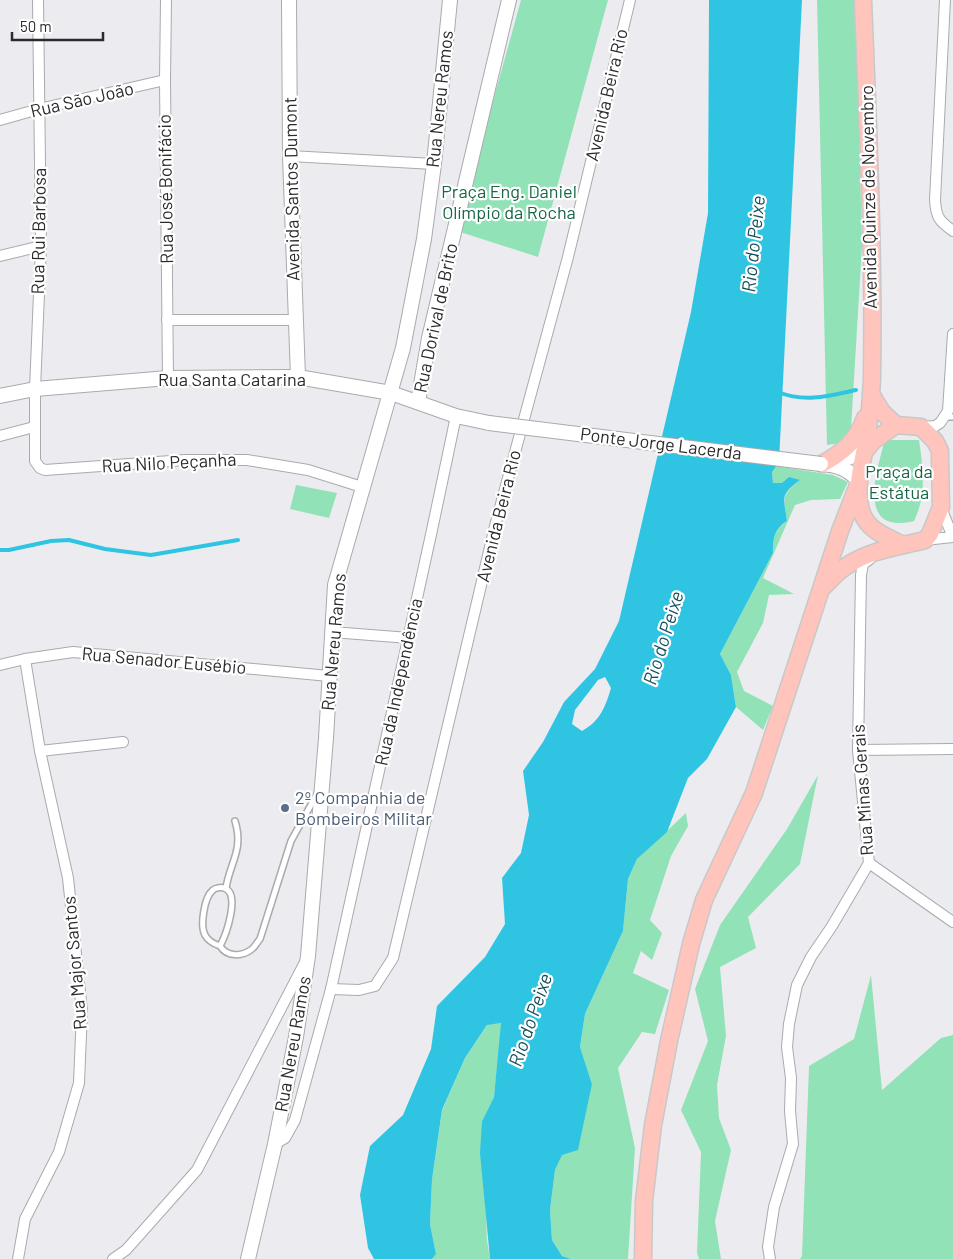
<svg xmlns="http://www.w3.org/2000/svg" width="953" height="1259" viewBox="0 0 953 1259" font-family="Barlow,sans-serif">
	<style>
		.green { fill: #92e2b8 }
		.water { fill: #2fc5e2; fill-rule: evenodd }
		.lines { fill: none; stroke-linecap: round; stroke-linejoin: round }
		.stream { stroke: #2fc5e2; stroke-width: 4 }
		.lane-casing { stroke: #aaaaae; stroke-width: 8 }
		.street-casing { stroke: #aaaaae; stroke-width: 12 }
		.secondary-casing { stroke: #aaaaae; stroke-width: 16 }
		.primary-casing { stroke: #c8c8c8; stroke-width: 19 }
		.lane { stroke: #fff; stroke-width: 5 }
		.street { stroke: #fff; stroke-width: 10 }
		.secondary { stroke: #fff; stroke-width: 14 }
		.primary { stroke: #ffc5bc; stroke-width: 16 }
		.secondary-bridge-casing { stroke: #aaaaae; stroke-width: 16; stroke-linecap: butt }
		.secondary-bridge { stroke: #fff; stroke-width: 14 }
		.service-dot { fill: #5c6f8a; stroke: #fff; stroke-width: 2 }
		.labels { text-anchor: middle; stroke-width: 4.5; stroke-linejoin: round; paint-order: stroke }
		.street-label { font-size: 18px; fill: #2a2a2c; stroke: #fff }
		.park-label { font-size: 18px; fill: #186645; stroke: #fff }
		.service-label { font-size: 18px; fill: #4e5e75; stroke: #fff; text-anchor: start }
		.water-label { font-size: 19px; font-style: italic; fill: #14505b; stroke: #fff }
	</style>
	<rect width="100%" height="100%" fill="#ececf0"/>
	<!-- green -->
	<g class="green">
		<polygon points="521,0 608,0 538,257 457,231"/>
		<polygon points="817,0 856,0 862,246 851,429 841,443 827,445"/>
		<path d="M 885,440 L 919,440 C 923,467 927,495 914,521 C 856,535 876,472 885,440 Z"/>
		<path d="M 776,466 L 833,475 L 848,482 L 840,499 L 811,500 L 795,505 L 763,578 L 794,594 L 769,595 L 763,623 L 737,672 L 744,691 L 773,706 L 763,730 L 736,707 L 731,675 L 720,654 L 773,553 C 773,539 774,530 787,521 C 784,498 780,496 800,480 L 782,483 L 773,483 L 772,471 Z"/>
		<polygon points="296,485 337,493 329,518 290,509"/>
		<polygon points="818,775 800,864 748,917 756,948 720,967 726,1036 717,1085 719,1118 731,1150 715,1221 721,1259 699,1259 697,1253 701,1152 681,1110 708,1041 695,989 720,925 787,829"/>
		<polygon points="686,813 688,826 671,856 650,920 662,933 652,960 641,951 633,973 669,990 655,1034 642,1032 618,1068 635,1148 628,1259 571,1259 562,1256 552,1240 550,1210 555,1170 592,1084 580,1047 585,1014 623,931 628,879 637,859"/>
		<polygon points="871,975 882,1090 941,1038 953,1035 953,1259 800,1259 802,1256 809,1066 854,1039"/>
		<polygon points="502,1023 494,1097 482,1121 487,1240 490,1259 432,1259 436,1254 430,1224 432,1180 442,1111 465,1058 488,1024"/>
	</g>
	<!-- water -->
	<path class="water" d="M 709,0 L 802,0 L 779,462 L 772,472 L 773,483 L 782,483 L 789,477 L 800,480 C 779,496 784,497 787,521 C 774,529 773,539 773,553 L 720,654 L 731,675 L 736,707 L 707,759 L 688,778 L 667,832 L 637,859 L 628,879 L 623,931 L 585,1014 L 580,1047 L 592,1084 L 578,1150 L 562,1155 L 555,1170 L 550,1210 L 552,1240 L 562,1256 L 571,1259 L 490,1259 L 480,1153 L 482,1121 L 494,1097 L 501,1023 L 487,1025 L 465,1058 L 442,1110 L 432,1180 L 430,1224 L 436,1254 L 432,1259 L 374,1259 L 368,1248 L 360,1195 L 370,1146 L 403,1115 L 431,1049 L 437,1006 L 485,957 L 505,924 L 502,878 L 521,853 L 529,815 L 523,771 L 543,742 L 564,702 L 595,669 L 619,621 L 691,312 L 708,213 ZM 605,677 L 611,688 C 605,708 600,721 582,731 L 572,724 L 575,710 L 598,680 Z"/>
	<g class="lines">
		<!-- stream -->
		<g class="stream">
			<path d="M 778,392 C 805,403 829,396 856,390"/>
			<polyline points="0,550 9,550 51,541 69,540 105,549 151,555 238,540"/>
		</g>
		<!-- lane casing -->
		<g class="lane-casing">
			<g id="lane">
				<polyline points="945,417 953,417"/>
				<path d="M 226,888 C 230,862 244,850 235,821"/>
				<path d="M 220,946 C 226,935 241,893 224,888 C 221,887 215,888 213,890 C 204,897 200,926 205,935 C 208,941 214,944 220,946 C 227,957 242,957 252,949 C 255,947 257,942 260,939 L 291,841 L 317,794"/>
			</g>
		</g>
		<!-- street casing -->
		<g class="street-casing">
			<g id="street">
				<polyline points="38,0 41,246 35,389 35,461 40,468 45,470 185,460 247,460 308,470 362,487"/>
				<polyline points="166,0 165,80 168,378"/>
				<path d="M 945,0 L 935,200 C 936,217 939,221 953,231"/>
				<polyline points="0,120 39,109 165,80"/>
				<polyline points="290,156 434,164"/>
				<polyline points="0,256 41,246"/>
				<polyline points="167,320 295,320"/>
				<polyline points="921,427 935,426 940,423 948,411 953,334"/>
				<polyline points="0,436 34,427"/>
				<polyline points="941,508 953,537"/>
				<polyline points="925,540 953,537"/>
				<polyline points="332,632 409,638"/>
				<polyline points="0,665 25,659 73,652 329,676"/>
				<polyline points="858,750 953,749"/>
				<polyline points="40,751 123,742"/>
				<polyline points="869,863 953,922"/>
				<polyline points="331,989 359,990 375,986 393,958 495,526 568,257 630,0"/>
				<polyline points="275,1144 285,1138 295,1120 331,989 432,530 456,416"/>
				<polyline points="18,1259 25,1219 59,1152 79,1083 82,1011 68,878 40,751 25,659"/>
				<polyline points="113,1259 126,1250 197,1170 304,964"/>
				<polyline points="770,1259 768,1247 774,1207 793,1144 790,1111 791,1078 787,1047 789,1024 797,985 811,957 832,926 869,863 858,750 861,575 863,564 870,559"/>
			</g>
		</g>
		<!-- secondary casing -->
		<g class="secondary-casing">
			<g id="secondary">
				<polyline points="289,0 290,156 298,377"/>
				<polyline points="0,396 35,389 168,378 298,377 391,393 456,416 489,423"/>
				<polyline points="418,402 429,338 509,0"/>
				<path d="M 821,464 C 838,465 848,469 859,481"/>
				<polyline points="833,464 865,451"/>
				<polyline points="248,1259 275,1144 296,1037 308,956 326,738 335,585 403,348 424,239 434,164 450,0"/>
			</g>
		</g>
		<!-- primary casing -->
		<g class="primary-casing">
			<g id="primary">
				<path d="M 863,0 C 868,126 874,252 872,378 C 871,397 870,416 867,435 C 864,460 853,488 862,513 C 868,531 888,537 903,545"/>
				<polyline points="871,394 882,412 896,425"/>
				<path d="M 822,464 C 842,453 857,441 865,418"/>
				<path d="M 822,588 C 830,581 837,572 845,567 C 869,550 898,547 925,540 L 930,534 L 941,507 L 940,458 L 940,451 L 935,441 L 921,427 L 896,425 L 873,441 L 865,451"/>
				<polyline points="643,1259 644,1201 653,1125 669,1041 691,944 704,900 754,793 840,531 858,485"/>
			</g>
		</g>
		<!-- lane -->
		<use href="#lane" class="lane"/>
		<!-- street -->
		<use href="#street" class="street"/>
		<!-- secondary -->
		<use href="#secondary" class="secondary"/>
		<!-- primary -->
		<use href="#primary" class="primary"/>
		<!-- secondary-bridge casing -->
		<g class="secondary-bridge-casing">
			<polyline id="secondary-bridge" points="489,423 821,464"/>
		</g>
		<!-- secondary-bridge -->
		<use href="#secondary-bridge" class="secondary-bridge"/>
	</g>
	<!-- markers -->
	<circle class="service-dot" cx="285" cy="808" r="5"/>
	<g class="labels">
		<!-- street labels -->
		<g class="street-label">
			<text transform="translate(607 95) rotate(-77)" y="6">Avenida Beira Rio</text>
			<text transform="translate(440 99) rotate(-84)" y="6">Rua Nereu Ramos</text>
			<text transform="translate(82 100) rotate(-13)" y="6">Rua São João</text>
			<text transform="translate(166 189) rotate(-91)" y="6">Rua José Bonifácio</text>
			<text transform="translate(292 189) rotate(-91)" y="6">Avenida Santos Dumont</text>
			<text transform="translate(869 197) rotate(-91)" y="6">Avenida Quinze de Novembro</text>
			<text transform="translate(39 231) rotate(-89)" y="6">Rua Rui Barbosa</text>
			<text transform="translate(436 318) rotate(-78)" y="6">Rua Dorival de Brito</text>
			<text x="232" y="386">Rua Santa Catarina</text>
			<text transform="translate(661 444) rotate(7)" y="6">Ponte Jorge Lacerda</text>
			<text transform="translate(169 463) rotate(-3)" y="6">Rua Nilo Peçanha</text>
			<text transform="translate(499 516) rotate(-76)" y="6">Avenida Beira Rio</text>
			<text transform="translate(334 642) rotate(-85)" y="6">Rua Nereu Ramos</text>
			<text transform="translate(164 661) rotate(5)" y="6">Rua Senador Eusébio</text>
			<text transform="translate(399 682) rotate(-78)" y="6">Rua da Independência</text>
			<text transform="translate(863 790) rotate(-94)" y="6">Rua Minas Gerais</text>
			<text transform="translate(75 963) rotate(-95)" y="6">Rua Major Santos</text>
			<text transform="translate(293 1044) rotate(-80)" y="6">Rua Nereu Ramos</text>
		</g>
		<!-- park labels -->
		<g class="park-label">
			<text x="509" y="198">Praça Eng. Daniel<tspan x="509" dy="21">Olímpio da Rocha</tspan></text>
			<text x="899" y="478">Praça da<tspan x="899" dy="21">Estátua</tspan></text>
		</g>
		<!-- service labels -->
		<g class="service-label">
			<text x="295" y="804">2º Companhia de<tspan x="295" dy="21">Bombeiros Militar</tspan></text>
		</g>
		<!-- water labels -->
		<g class="water-label">
			<text transform="translate(753 244) rotate(-84)" y="7">Rio do Peixe</text>
			<text transform="translate(663 638) rotate(-73)" y="7">Rio do Peixe</text>
			<text transform="translate(530 1020) rotate(-71)" y="7">Rio do Peixe</text>
		</g>
	</g>
	<!-- scale -->
	<path d="M12 32v8h91v-8" fill="none" stroke="#2a2a2c" stroke-width="2.5"/>
	<text x="20" y="32" font-size="15" fill="#2a2a2c" stroke="#ffffff" stroke-width="4" paint-order="stroke">50 m</text>
</svg>
